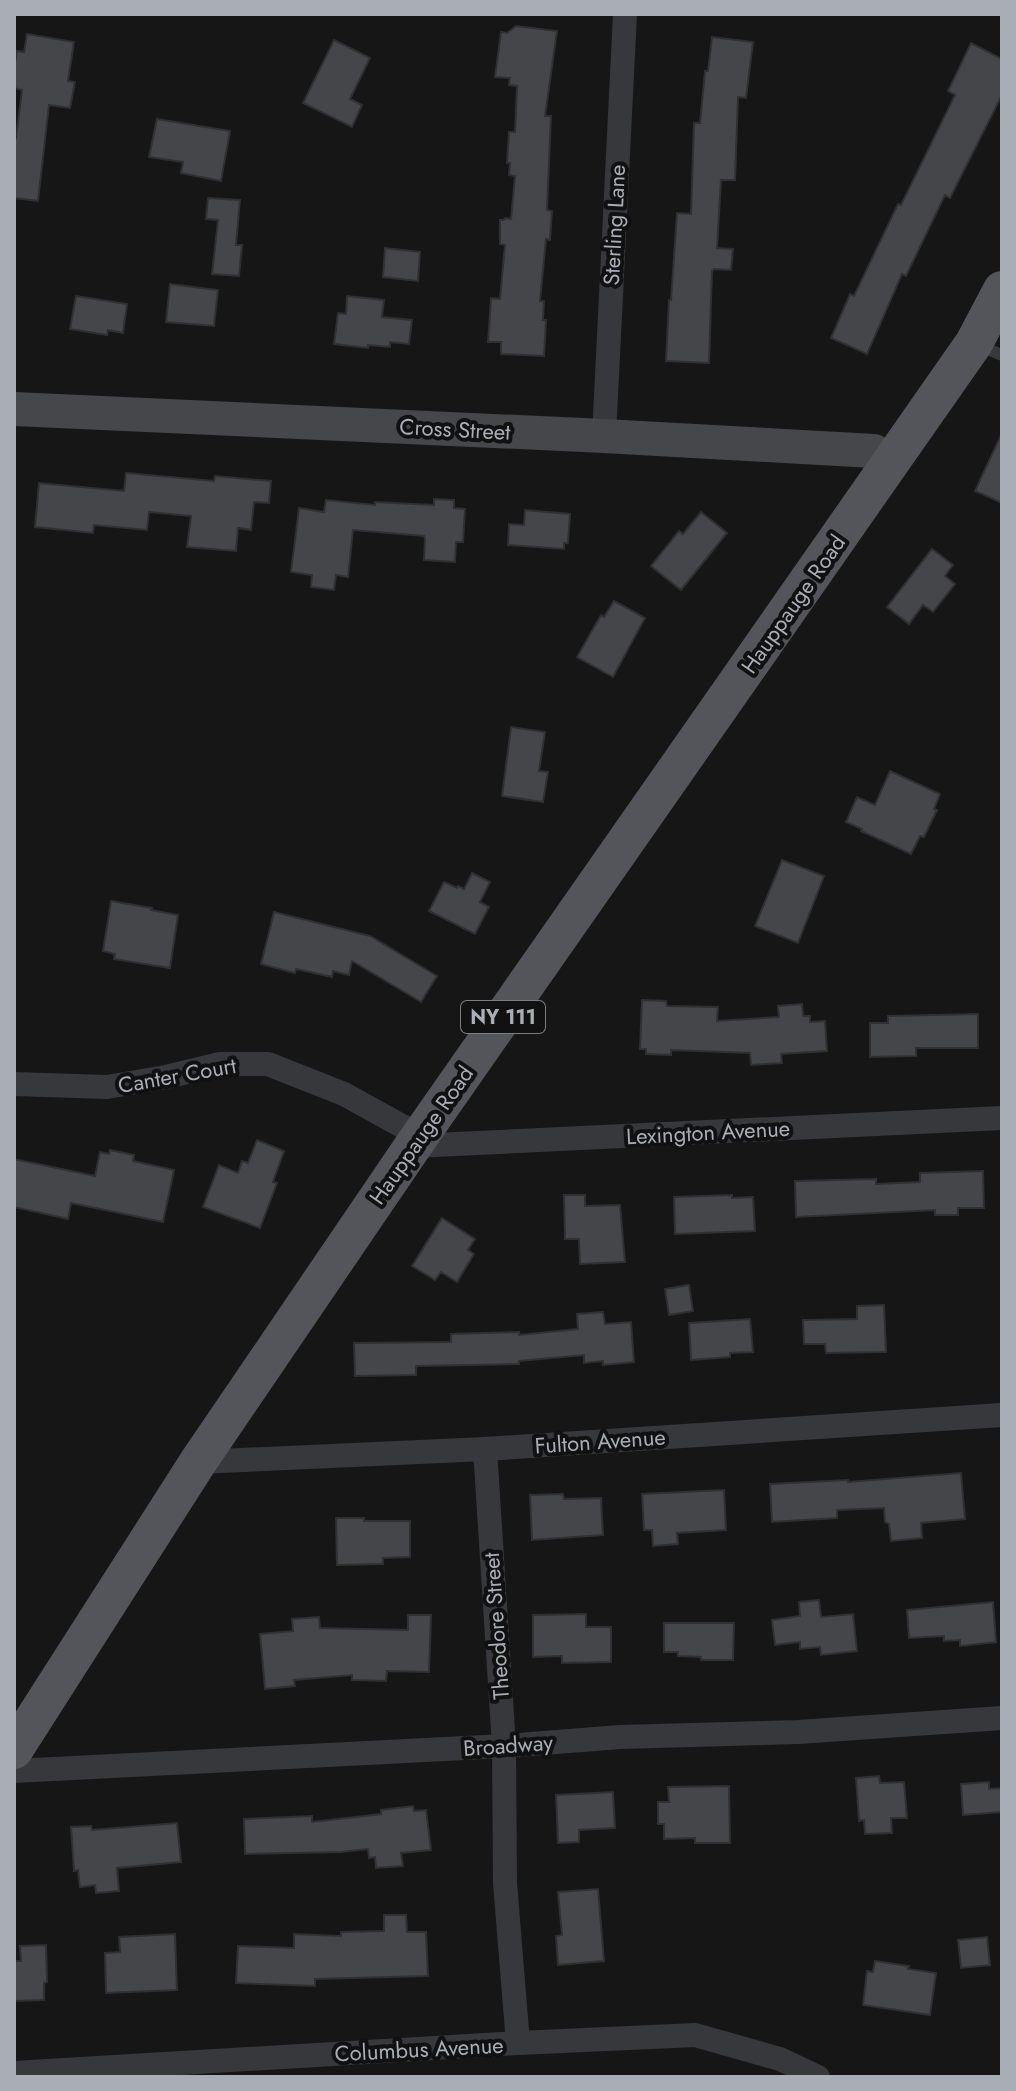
<svg xmlns="http://www.w3.org/2000/svg" width="1016" height="2091" viewBox="0 0 1016 2091" font-family="Jost,sans-serif">
	<style>
		.building { fill: #45464a; stroke: #303033; stroke-width: 2 }
		.lines { fill: none; stroke-linecap: round; stroke-linejoin: round }
		.lane { stroke: #37383c; stroke-width: 12 }
		.street { stroke: #37383c; stroke-width: 24 }
		.secondary { stroke: #45474b; stroke-width: 34 }
		.primary { stroke: #53555a; stroke-width: 38 }
		.labels { text-anchor: middle; stroke-width: 8; stroke-linejoin: round; paint-order: stroke }
		.shield { fill: #111112; stroke: #7b7e85; stroke-width: 2 }
		.shield-label { font-size: 20px; font-weight: bold; fill: #a9adb6 }
		.street-label { font-size: 22px; fill: #a9adb6; stroke: #111112 }
	</style>
	<rect width="100%" height="100%" fill="#161617"/>
	<!-- building -->
	<g class="building">
		<polygon points="516,26 557,31 545,116 551,116 547,210 552,211 550,240 546,239 540,301 544,301 543,320 546,320 544,356 501,354 501,342 488,342 491,298 500,299 505,245 500,244 500,220 504,220 505,218 511,219 515,176 509,175 510,163 507,163 509,132 515,132 517,86 509,85 510,78 495,77 501,32 507,33"/>
		<polygon points="27,34 74,42 68,81 75,82 70,108 49,105 38,201 14,198 14,138 16,138 22,90 14,88 14,69 17,51 24,52"/>
		<polygon points="712,37 753,42 746,98 738,97 735,180 721,180 717,248 733,249 731,270 714,269 712,271 709,363 666,361 669,300 671,300 677,213 691,214 694,123 700,123 705,71 708,71"/>
		<polygon points="334,40 370,58 350,99 362,105 352,127 303,103"/>
		<polygon points="971,43 1002,59 1002,95 950,198 945,195 906,276 902,274 867,354 831,338 850,294 854,296 898,204 901,205 955,95 948,91"/>
		<polygon points="157,119 230,131 221,181 181,173 183,162 149,157"/>
		<polygon points="208,198 240,200 236,245 242,245 239,276 212,274 218,220 206,219"/>
		<polygon points="385,248 420,252 418,281 383,277"/>
		<polygon points="170,284 218,290 214,326 166,322"/>
		<polygon points="76,296 127,304 123,333 108,330 107,335 70,329"/>
		<polygon points="347,296 384,300 382,317 412,320 409,344 390,342 390,347 368,345 368,348 334,344 338,313 346,314"/>
		<polygon points="1002,433 1002,503 975,491"/>
		<polygon points="126,473 214,481 215,476 271,481 269,503 254,502 251,530 238,528 236,551 187,547 191,516 149,512 147,530 94,525 93,533 35,527 39,483 124,491"/>
		<polygon points="434,499 454,500 454,508 465,509 463,542 456,542 455,562 424,560 425,539 424,536 353,530 348,577 336,575 334,590 311,587 312,575 291,572 299,508 324,512 326,500 375,505 375,502 434,505"/>
		<polygon points="525,510 570,514 568,543 564,543 564,549 508,545 509,524 524,525"/>
		<polygon points="701,512 727,533 681,590 651,566 679,531 683,534"/>
		<polygon points="932,549 953,565 945,576 955,584 933,612 923,605 909,624 887,607"/>
		<polygon points="614,601 645,618 613,677 577,657 601,615 604,617"/>
		<polygon points="511,727 545,732 539,771 548,772 543,802 502,796"/>
		<polygon points="890,771 940,794 934,809 937,810 924,837 920,836 911,854 861,831 862,829 846,822 857,797 875,805"/>
		<polygon points="782,860 824,876 798,943 755,926"/>
		<polygon points="472,873 490,882 480,902 489,907 475,934 429,911 444,882 457,888 458,886 464,889"/>
		<polygon points="111,901 152,908 151,910 178,915 170,968 114,959 115,954 103,951"/>
		<polygon points="274,912 370,936 437,976 421,1002 352,961 349,975 333,971 332,977 296,969 295,973 261,964"/>
		<polygon points="642,1000 666,1001 667,1006 718,1007 717,1021 779,1017 778,1006 802,1004 803,1016 810,1016 810,1022 825,1021 827,1051 781,1054 782,1063 751,1065 750,1053 671,1050 671,1055 646,1054 646,1049 640,1049"/>
		<polygon points="978,1014 978,1048 916,1048 916,1056 870,1057 870,1023 888,1023 888,1016"/>
		<polygon points="257,1140 284,1151 273,1182 277,1183 260,1228 203,1207 219,1165 238,1173 242,1161 248,1163"/>
		<polygon points="110,1150 134,1155 133,1161 174,1170 163,1222 71,1203 68,1219 14,1207 14,1159 95,1176 100,1152 109,1154"/>
		<polygon points="983,1171 984,1208 958,1208 958,1215 935,1215 935,1210 796,1217 795,1181 876,1179 876,1184 920,1182 920,1173"/>
		<polygon points="564,1195 585,1195 585,1206 620,1205 625,1262 580,1264 579,1239 565,1239"/>
		<polygon points="732,1195 732,1198 753,1197 755,1231 675,1234 674,1197"/>
		<polygon points="442,1218 475,1239 468,1250 474,1254 457,1282 441,1272 435,1280 412,1266"/>
		<polygon points="689,1285 693,1311 669,1315 665,1289"/>
		<polygon points="884,1305 886,1352 826,1353 825,1344 804,1344 803,1320 857,1319 857,1306"/>
		<polygon points="603,1312 605,1324 631,1322 634,1362 603,1365 603,1361 584,1363 584,1355 519,1361 519,1364 416,1366 416,1375 355,1376 354,1343 451,1342 451,1334 519,1332 519,1335 578,1329 577,1314"/>
		<polygon points="750,1319 753,1352 730,1353 730,1357 691,1360 689,1323"/>
		<polygon points="961,1473 965,1519 921,1523 922,1538 891,1541 889,1524 885,1522 884,1508 837,1510 837,1518 772,1522 770,1484 848,1480 848,1482"/>
		<polygon points="724,1490 726,1530 677,1533 678,1544 653,1546 652,1530 644,1530 642,1494"/>
		<polygon points="563,1494 564,1499 601,1498 603,1535 532,1540 530,1495"/>
		<polygon points="336,1518 364,1518 364,1521 410,1521 410,1557 383,1558 383,1564 337,1565"/>
		<polygon points="819,1600 821,1617 853,1614 857,1651 821,1655 820,1647 800,1649 800,1642 775,1645 772,1620 800,1616 799,1602"/>
		<polygon points="993,1602 996,1642 960,1646 960,1640 944,1641 944,1636 909,1638 907,1610"/>
		<polygon points="586,1614 586,1627 611,1627 611,1662 562,1663 562,1656 533,1657 533,1615"/>
		<polygon points="408,1615 431,1615 429,1672 387,1671 386,1681 352,1680 352,1675 294,1680 295,1686 265,1689 260,1634 293,1631 292,1619 319,1617 320,1628 408,1630"/>
		<polygon points="664,1623 734,1623 733,1660 701,1660 701,1657 678,1656 678,1652 664,1652"/>
		<polygon points="879,1776 880,1783 904,1782 907,1818 891,1818 892,1833 865,1834 864,1820 859,1821 856,1778"/>
		<polygon points="989,1782 989,1789 1002,1788 1002,1812 963,1815 961,1784"/>
		<polygon points="729,1786 730,1843 695,1843 695,1838 664,1839 664,1824 658,1824 658,1802 669,1802 668,1787"/>
		<polygon points="613,1792 615,1828 579,1830 579,1842 558,1843 556,1795"/>
		<polygon points="413,1806 414,1811 426,1810 431,1850 401,1853 403,1866 376,1868 375,1857 369,1858 368,1849 341,1852 245,1854 244,1819 312,1816 312,1822 381,1814 381,1810"/>
		<polygon points="177,1823 181,1862 117,1868 119,1891 96,1893 95,1885 80,1887 78,1870 74,1871 71,1827 91,1826 92,1830"/>
		<polygon points="598,1889 604,1961 558,1965 556,1936 562,1935 558,1892"/>
		<polygon points="384,1915 406,1915 407,1932 426,1932 428,1976 315,1979 315,1986 236,1983 238,1946 294,1948 294,1934 341,1936 341,1932 384,1931"/>
		<polygon points="175,1934 177,1990 106,1993 105,1953 120,1952 119,1937"/>
		<polygon points="987,1937 990,1965 961,1968 958,1940"/>
		<polygon points="46,1945 47,1982 44,1983 44,2000 14,2001 14,1961 21,1961 20,1946"/>
		<polygon points="875,1961 909,1966 908,1969 936,1973 930,2015 863,2005 867,1971 873,1972"/>
	</g>
	<g class="lines">
		<!-- lane -->
		<polyline class="lane" points="977,345 1002,355"/>
		<!-- street -->
		<g class="street">
			<polyline points="604,436 625,14"/>
			<polyline points="14,1084 107,1087 166,1077 220,1064 268,1064 344,1094 420,1136"/>
			<polyline points="413,1146 1002,1118"/>
			<polyline points="485,1449 504,1746 505,1883 518,2043"/>
			<polyline points="198,1462 485,1449 1002,1415"/>
			<polyline points="14,1771 504,1746 620,1737 798,1732 1002,1718"/>
			<polyline points="14,2073 518,2043 695,2035 780,2059 818,2077"/>
		</g>
		<!-- secondary -->
		<polyline class="secondary" points="14,409 604,436 874,451 893,461"/>
		<!-- primary -->
		<polyline class="primary" points="14,1750 198,1462 413,1146 974,343 1002,290"/>
	</g>
	<g class="labels">
		<!-- shield labels -->
		<rect class="shield" x="461" y="1001" width="84" height="32" rx="6"/>
		<g class="shield-label">
			<text x="503" y="1024">NY 111</text>
		</g>
		<!-- street labels -->
		<g class="street-label">
			<text transform="translate(614 225) rotate(-87)" y="8">Sterling Lane</text>
			<text transform="translate(455 429) rotate(3)" y="8">Cross Street</text>
			<text transform="translate(793 604) rotate(-55)" y="8">Hauppauge Road</text>
			<text transform="translate(177 1075) rotate(-10)" y="8">Canter Court</text>
			<text transform="translate(708 1132) rotate(-3)" y="8">Lexington Avenue</text>
			<text transform="translate(421 1135) rotate(-55)" y="8">Hauppauge Road</text>
			<text transform="translate(600 1441) rotate(-4)" y="8">Fulton Avenue</text>
			<text transform="translate(496 1626) rotate(-94)" y="8">Theodore Street</text>
			<text transform="translate(508 1745) rotate(-4)" y="8">Broadway</text>
			<text transform="translate(419 2049) rotate(-3)" y="8">Columbus Avenue</text>
		</g>
	</g>
	<!-- border -->
	<rect width="1016" height="2091" fill="none" stroke="#a9adb6" stroke-width="32"/>
</svg>
